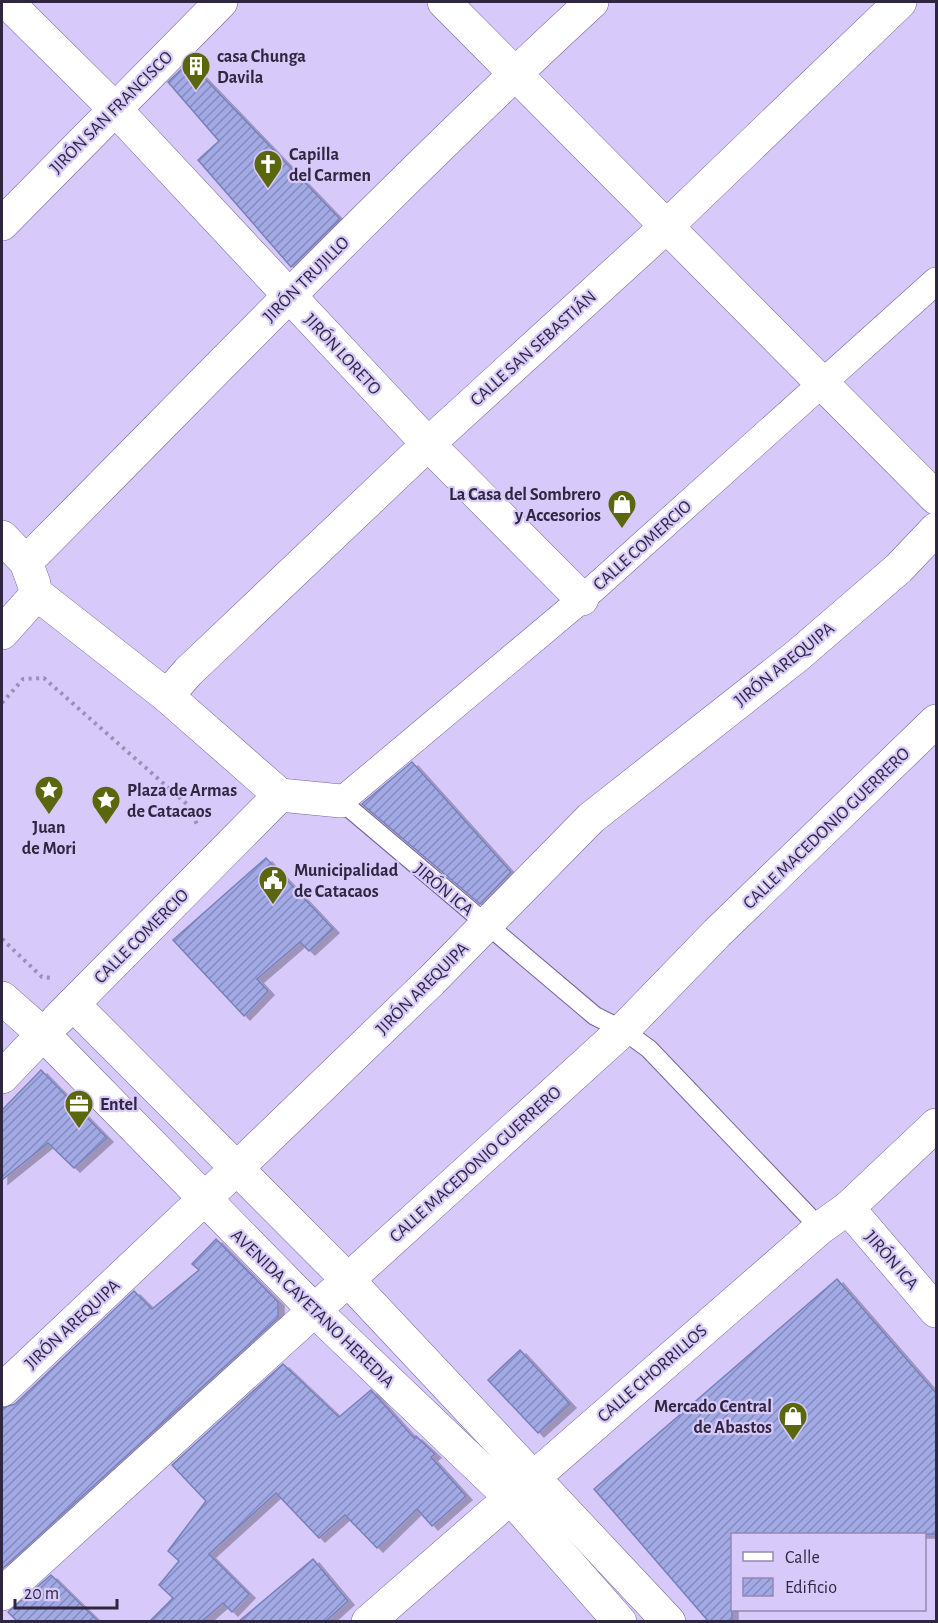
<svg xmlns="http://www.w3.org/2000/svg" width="938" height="1623" viewBox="0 0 938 1623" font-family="'Alegreya Sans',sans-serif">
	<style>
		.building { fill: url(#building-hatch); stroke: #7980b9; stroke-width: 1.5; filter: url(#shadow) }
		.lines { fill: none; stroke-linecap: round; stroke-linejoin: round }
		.service-casing { stroke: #74639a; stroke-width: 20 }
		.pedestrian-casing { stroke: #74639a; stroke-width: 28 }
		.minor-casing { stroke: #74639a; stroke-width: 34 }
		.tertiary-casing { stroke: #74639a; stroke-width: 34 }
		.secondary-casing { stroke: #74639a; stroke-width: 34 }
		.path { stroke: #9c90b9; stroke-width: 4; stroke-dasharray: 3 4.5; stroke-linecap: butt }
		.service { stroke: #fff; stroke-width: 18 }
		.pedestrian { stroke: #fff; stroke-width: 27 }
		.minor { stroke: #fff; stroke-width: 33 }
		.tertiary { stroke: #fff; stroke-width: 33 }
		.secondary { stroke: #fff; stroke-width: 33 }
		.labels { text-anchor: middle; stroke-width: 4.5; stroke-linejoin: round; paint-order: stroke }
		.poi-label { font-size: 18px; font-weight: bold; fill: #2f273f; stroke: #d8c9fb; text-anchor: start }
		.street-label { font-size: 18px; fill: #2f273f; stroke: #d8c9fb }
	</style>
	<defs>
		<pattern id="building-hatch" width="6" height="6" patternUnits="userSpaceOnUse" patternTransform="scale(1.5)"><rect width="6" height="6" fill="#a2aae6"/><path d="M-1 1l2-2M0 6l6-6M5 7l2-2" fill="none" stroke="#848abc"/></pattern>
		<filter id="shadow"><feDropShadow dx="6" dy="4" stdDeviation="0" flood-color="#0004"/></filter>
	</defs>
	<rect width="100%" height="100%" fill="#d8c9fb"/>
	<!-- building -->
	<g class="building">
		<polygon points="189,62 340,219 291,267 198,160 219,141 168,82"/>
		<polygon points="412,762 511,872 480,904 362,804"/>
		<polygon points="266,858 333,929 309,951 300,942 257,979 268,991 244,1016 173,940"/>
		<polygon points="41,1070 107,1138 74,1168 48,1143 2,1180 2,1110"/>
		<polygon points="216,1239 278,1302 278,1318 2,1569 2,1408 15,1404 134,1291 152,1309 199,1270 192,1264"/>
		<polygon points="837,1279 936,1393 936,1534 732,1534 732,1622 709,1622 594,1489"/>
		<polygon points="520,1350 570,1404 538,1433 488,1380"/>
		<polygon points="283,1364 339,1417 371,1390 414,1438 416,1436 435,1454 431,1457 466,1496 432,1526 417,1509 377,1548 345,1515 319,1538 276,1493 209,1554 249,1594 232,1612 223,1603 201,1622 149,1622 173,1598 159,1585 179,1561 168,1551 206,1501 172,1465"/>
		<polygon points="313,1559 348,1601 325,1622 238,1622"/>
		<polygon points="51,1575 99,1622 18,1622 8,1612"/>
	</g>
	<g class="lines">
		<!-- service casing -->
		<g class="service-casing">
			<polyline id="service" points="341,801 595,1016 623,1030 649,1049 820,1228"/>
		</g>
		<!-- pedestrian casing -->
		<g class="pedestrian-casing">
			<polyline id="pedestrian" points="341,801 582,599 936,281"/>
		</g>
		<!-- minor casing -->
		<g class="minor-casing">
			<g id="minor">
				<polyline points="7,2 114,108 428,444 582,599"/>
				<polyline points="444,2 936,498"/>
				<polyline points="2,224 221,2"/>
				<polyline points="2,537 26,562 34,584"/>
				<path d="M 26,562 C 213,374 397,182 592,2"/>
				<polyline points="167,696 188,672 428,444 667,226 900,2"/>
				<polyline points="280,795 341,801"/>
				<polyline points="848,1208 936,1311"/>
				<polyline points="2,1390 237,1168 431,981 591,818 797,656 899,568 936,529"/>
				<polyline points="2,1594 623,1030 717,933 936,721"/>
				<polyline points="368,1622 820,1228 848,1208 936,1125"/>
			</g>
		</g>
		<!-- tertiary casing -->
		<g class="tertiary-casing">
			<polyline id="tertiary" points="2,1077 43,1034"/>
		</g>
		<!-- secondary casing -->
		<g class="secondary-casing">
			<g id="secondary">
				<polyline points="2,633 37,594 167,696 280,795 57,1020"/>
				<polyline points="2,998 43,1034 315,1311 510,1497 620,1622"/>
				<polyline points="73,1004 347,1279 669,1622"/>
			</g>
		</g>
		<!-- path -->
		<g class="path">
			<polyline points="2,703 23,679 44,678 189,806 198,827"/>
			<polyline points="2,939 42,977 52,978"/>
		</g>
		<!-- service -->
		<use href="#service" class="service"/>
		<!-- pedestrian -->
		<use href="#pedestrian" class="pedestrian"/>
		<!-- minor -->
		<use href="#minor" class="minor"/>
		<!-- tertiary -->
		<use href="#tertiary" class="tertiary"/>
		<!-- secondary -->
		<use href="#secondary" class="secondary"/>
	</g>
	<!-- icons -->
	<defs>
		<g id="building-pin" transform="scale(1.5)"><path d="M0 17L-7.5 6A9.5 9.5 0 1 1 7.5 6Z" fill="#5a670d" stroke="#d8c9fb"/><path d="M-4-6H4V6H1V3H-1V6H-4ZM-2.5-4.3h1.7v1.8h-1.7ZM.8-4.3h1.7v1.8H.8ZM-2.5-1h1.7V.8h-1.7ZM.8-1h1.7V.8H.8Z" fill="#fff"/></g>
		<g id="church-pin" transform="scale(1.5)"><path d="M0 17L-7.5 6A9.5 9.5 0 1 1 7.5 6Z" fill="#5a670d" stroke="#d8c9fb"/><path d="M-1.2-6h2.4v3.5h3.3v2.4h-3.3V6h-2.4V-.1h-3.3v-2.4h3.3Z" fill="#fff"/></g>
		<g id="shop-pin" transform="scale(1.5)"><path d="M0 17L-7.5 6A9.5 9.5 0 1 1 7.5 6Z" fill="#5a670d" stroke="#d8c9fb"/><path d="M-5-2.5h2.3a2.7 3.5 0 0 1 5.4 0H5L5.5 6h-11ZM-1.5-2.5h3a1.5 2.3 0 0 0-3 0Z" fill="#fff"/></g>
		<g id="sight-pin" transform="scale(1.5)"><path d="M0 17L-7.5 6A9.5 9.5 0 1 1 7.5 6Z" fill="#5a670d" stroke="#d8c9fb"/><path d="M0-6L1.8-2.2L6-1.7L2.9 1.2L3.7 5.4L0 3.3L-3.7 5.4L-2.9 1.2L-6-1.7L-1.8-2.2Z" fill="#fff"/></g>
		<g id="civic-pin" transform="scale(1.5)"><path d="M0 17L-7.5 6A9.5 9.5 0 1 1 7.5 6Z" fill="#5a670d" stroke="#d8c9fb"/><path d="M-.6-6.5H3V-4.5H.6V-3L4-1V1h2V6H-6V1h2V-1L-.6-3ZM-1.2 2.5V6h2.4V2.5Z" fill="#fff"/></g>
		<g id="office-pin" transform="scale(1.5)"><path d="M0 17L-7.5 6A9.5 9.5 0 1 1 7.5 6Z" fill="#5a670d" stroke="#d8c9fb"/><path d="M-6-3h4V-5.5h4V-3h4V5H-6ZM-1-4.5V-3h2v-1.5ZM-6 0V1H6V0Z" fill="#fff"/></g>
	</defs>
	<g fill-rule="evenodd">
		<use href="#building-pin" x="196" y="66"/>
		<use href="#church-pin" x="268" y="164"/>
		<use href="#shop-pin" x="622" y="504"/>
		<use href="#sight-pin" x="49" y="790"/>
		<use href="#sight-pin" x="106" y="800"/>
		<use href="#civic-pin" x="273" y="880"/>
		<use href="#office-pin" x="79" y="1104"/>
		<use href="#shop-pin" x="793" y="1416"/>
	</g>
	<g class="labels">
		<!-- poi labels -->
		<g class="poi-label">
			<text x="217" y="62">casa Chunga<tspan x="217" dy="21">Davila</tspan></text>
			<text x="289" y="160">Capilla<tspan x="289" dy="21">del Carmen</tspan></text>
			<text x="601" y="500" text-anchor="end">La Casa del Sombrero<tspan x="601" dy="21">y Accesorios</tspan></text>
			<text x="127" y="796">Plaza de Armas<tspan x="127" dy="21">de Catacaos</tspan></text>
			<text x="49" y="833" text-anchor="middle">Juan<tspan x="49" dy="21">de Mori</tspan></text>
			<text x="294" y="876">Municipalidad<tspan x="294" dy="21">de Catacaos</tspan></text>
			<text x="100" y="1110">Entel</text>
			<text x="772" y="1412" text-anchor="end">Mercado Central<tspan x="772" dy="21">de Abastos</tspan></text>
		</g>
		<!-- street labels -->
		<g class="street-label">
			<text transform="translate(111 112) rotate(-45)" y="6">JIRÓN SAN FRANCISCO</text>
			<text transform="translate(306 279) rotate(-45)" y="6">JIRÓN TRUJILLO</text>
			<text transform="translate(533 348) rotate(-42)" y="6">CALLE SAN SEBASTIÁN</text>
			<text transform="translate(343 354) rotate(47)" y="6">JIRÓN LORETO</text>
			<text transform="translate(642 545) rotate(-42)" y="6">CALLE COMERCIO</text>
			<text transform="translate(784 664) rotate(-39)" y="6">JIRÓN AREQUIPA</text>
			<text transform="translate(826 828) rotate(-44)" y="6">CALLE MACEDONIO GUERRERO</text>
			<text transform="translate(444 889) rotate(40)" y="6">JIRÓN ICA</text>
			<text transform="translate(141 936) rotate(-45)" y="6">CALLE COMERCIO</text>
			<text transform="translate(422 988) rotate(-45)" y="6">JIRÓN AREQUIPA</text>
			<text transform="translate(475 1164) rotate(-42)" y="6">CALLE MACEDONIO GUERRERO</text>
			<text transform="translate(892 1260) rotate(49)" y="6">JIRÓN ICA</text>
			<text transform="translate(313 1308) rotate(44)" y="6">AVENIDA CAYETANO HEREDIA</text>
			<text transform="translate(72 1324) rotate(-43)" y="6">JIRÓN AREQUIPA</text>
			<text transform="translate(652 1373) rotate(-41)" y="6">CALLE CHORRILLOS</text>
		</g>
	</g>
	<!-- border -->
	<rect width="938" height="1623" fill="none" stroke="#2f273f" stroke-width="6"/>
	<!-- legend -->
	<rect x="731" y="1533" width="195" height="78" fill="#d8c9fb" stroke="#9488b0" stroke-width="1.5"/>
	<rect x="743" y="1552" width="30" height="9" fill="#ffffff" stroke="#9488b0" stroke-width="1.5"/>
	<text x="785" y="1563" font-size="18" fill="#2f273f">Calle</text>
	<rect x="743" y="1578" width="30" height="18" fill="url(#building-hatch)" stroke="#9488b0" stroke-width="1.5"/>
	<text x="785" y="1593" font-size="18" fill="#2f273f">Edificio</text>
	<!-- scale -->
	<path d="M15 1599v9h102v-9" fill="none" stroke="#2f273f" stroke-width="3"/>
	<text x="24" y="1599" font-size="18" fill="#2f273f" stroke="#d8c9fb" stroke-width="4.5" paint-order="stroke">20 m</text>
</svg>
